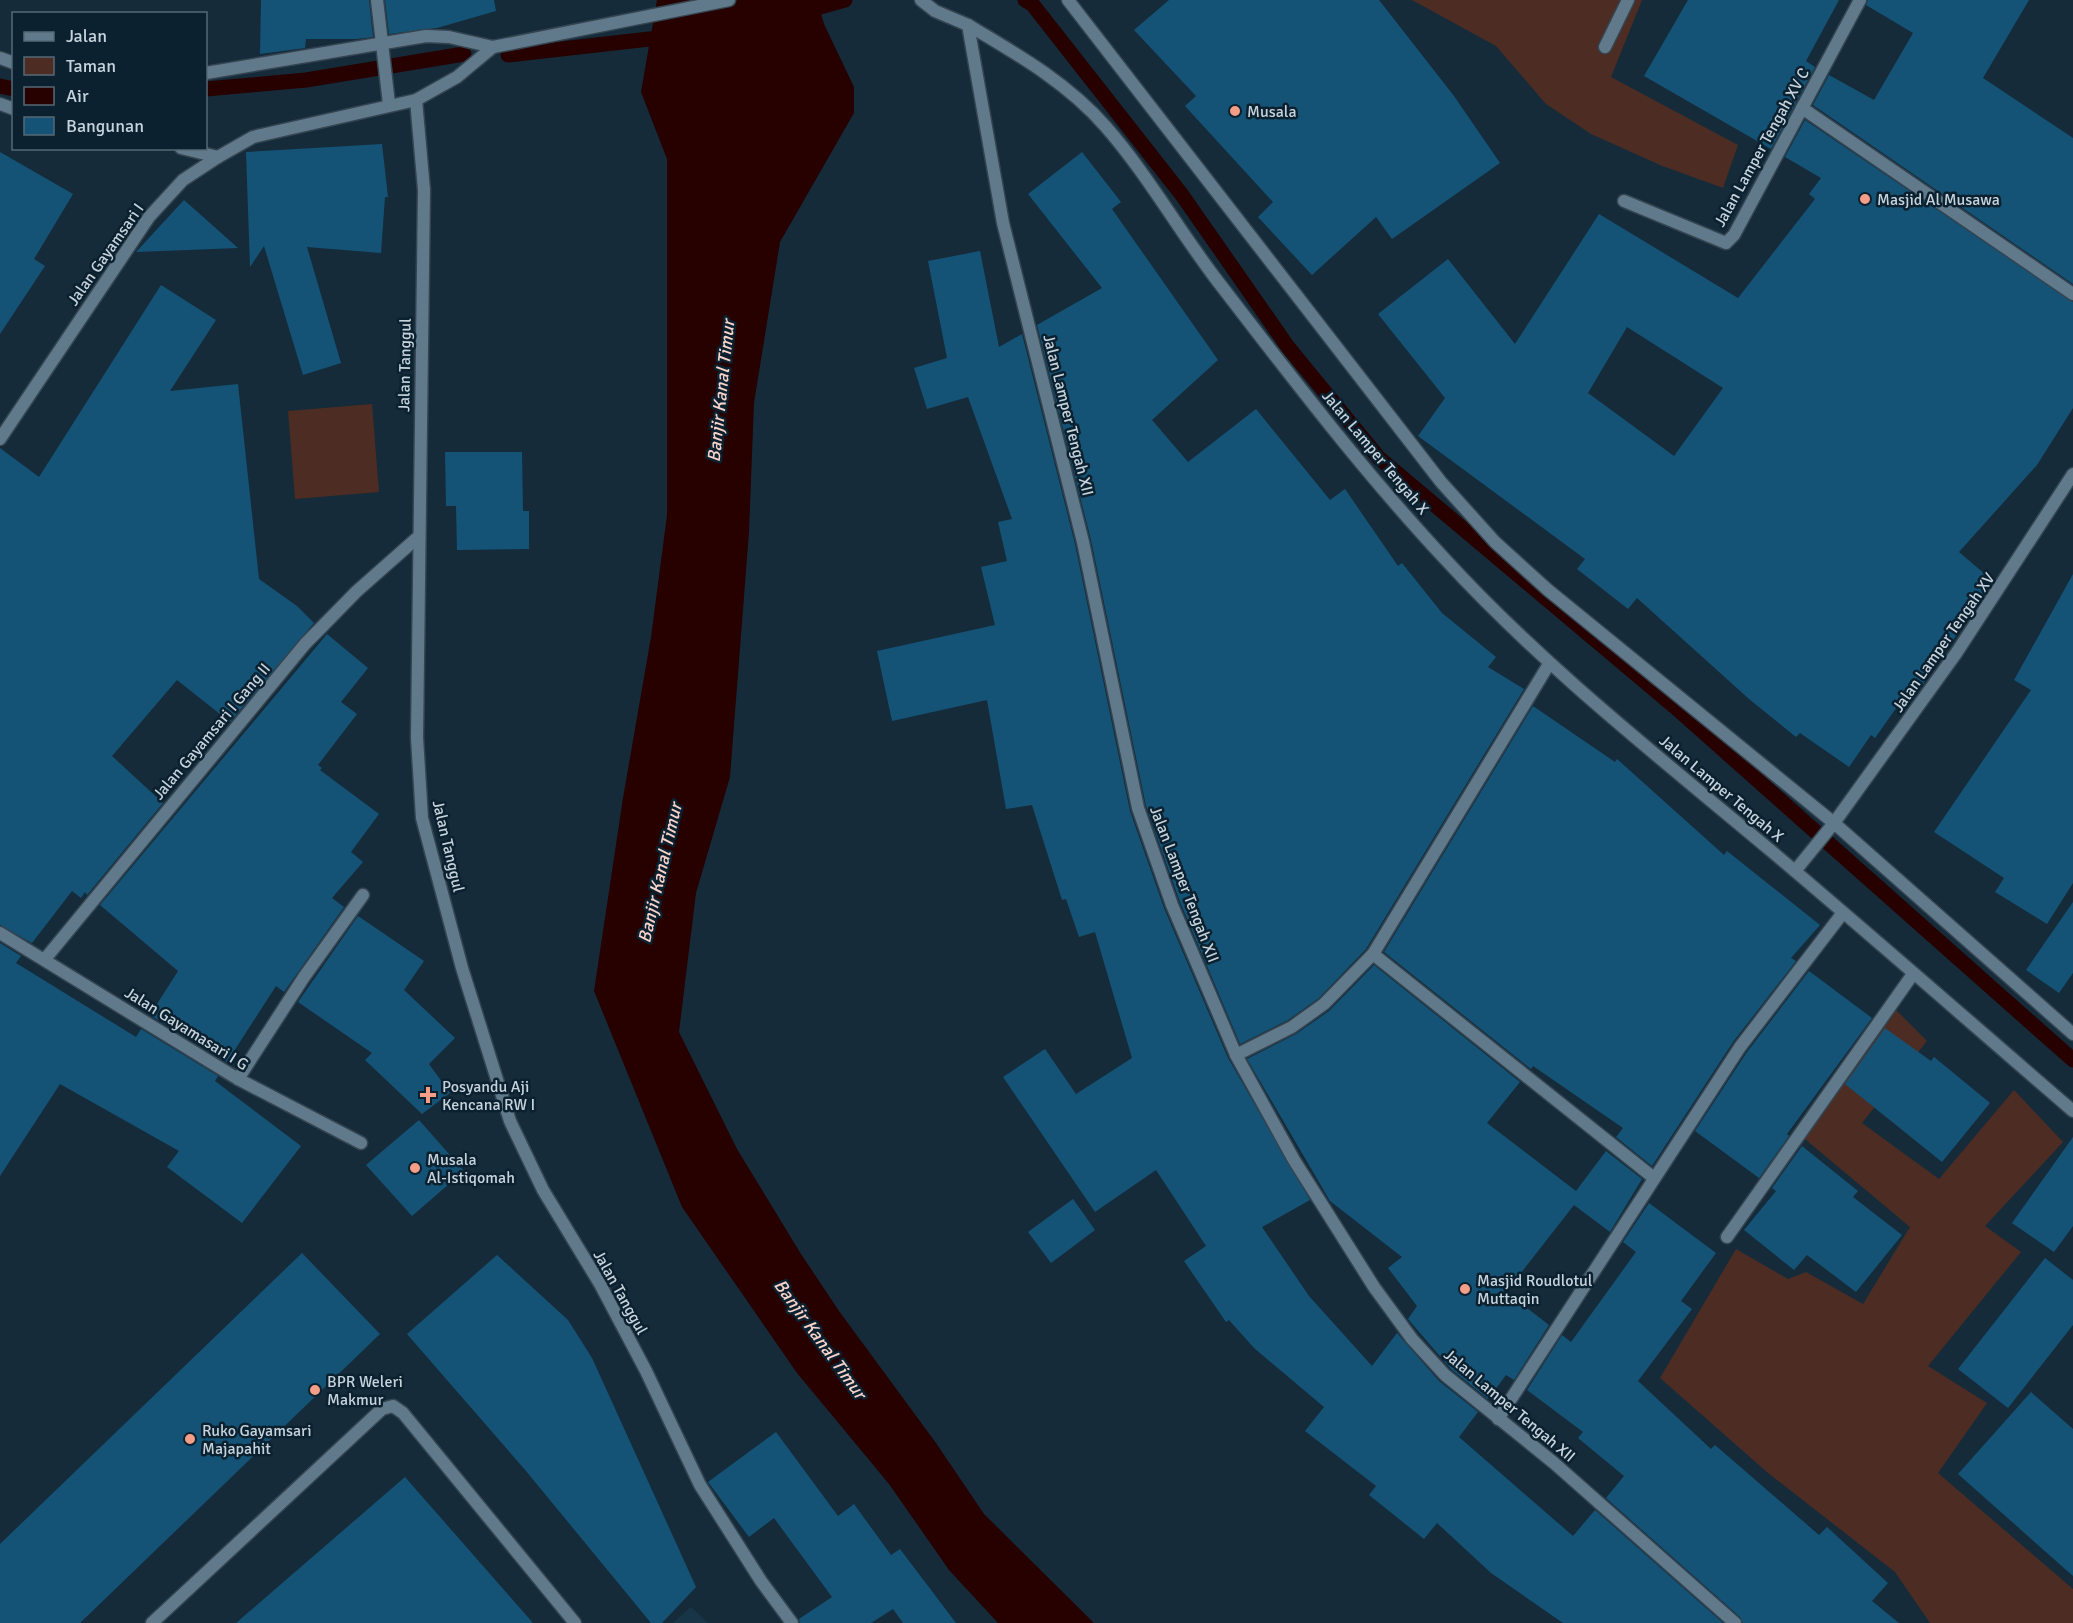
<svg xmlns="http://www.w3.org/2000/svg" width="2073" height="1623" viewBox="0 0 2073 1623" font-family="Signika,sans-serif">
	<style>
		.built { fill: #183548 }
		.green { fill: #4d2c23 }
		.water { fill: #260100 }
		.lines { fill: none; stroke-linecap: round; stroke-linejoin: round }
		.stream { stroke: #260100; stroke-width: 15 }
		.building { fill: #155376; fill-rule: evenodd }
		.lane-casing { stroke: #344551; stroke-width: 15 }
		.street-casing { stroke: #344551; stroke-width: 15 }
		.lane { stroke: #617a8b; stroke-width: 12 }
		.street { stroke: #617a8b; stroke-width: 12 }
		.poi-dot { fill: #f49e88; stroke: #0b212f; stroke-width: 2 }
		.labels { text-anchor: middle; stroke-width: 5; stroke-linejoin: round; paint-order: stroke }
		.poi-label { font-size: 16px; fill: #c6d3dd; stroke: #0b212f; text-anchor: start }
		.street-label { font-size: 16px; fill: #c6d3dd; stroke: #0b212f }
		.water-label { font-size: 18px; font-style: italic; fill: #fad4ca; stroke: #0b212f }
	</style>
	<rect width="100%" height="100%" fill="#152b3a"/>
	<!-- built -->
	<polygon class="built" points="691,1607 708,1623 673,1623"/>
	<!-- green -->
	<g class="green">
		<polygon points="1412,0 1642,0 1611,77 1738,145 1723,188 1660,165 1591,134 1546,104 1496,46"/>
		<polygon points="372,404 379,492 295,499 288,411"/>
		<polygon points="1896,1010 1927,1041 1862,1123 1939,1179 2014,1090 2063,1142 1985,1226 2021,1252 1928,1366 1987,1403 1938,1473 2073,1589 2073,1623 1930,1623 1895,1572 1768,1473 1660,1378 1736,1249 1788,1279 1806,1272 1863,1304 1910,1227 1799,1134"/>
	</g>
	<!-- water -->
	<polygon class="water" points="657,0 817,0 824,24 854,87 854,113 780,242 754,403 749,532 730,777 696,893 679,1032 737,1149 801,1254 839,1311 936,1443 984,1514 1094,1623 998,1623 949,1570 889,1484 797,1373 682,1207 594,991 623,798 651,637 667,515 667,159 641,92"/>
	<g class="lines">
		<!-- stream -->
		<g class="stream">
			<polyline points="1025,0 1033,5 1182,195 1288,347 1379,458 1675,707 2073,1060"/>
			<polyline points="799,13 845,0"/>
			<polyline points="508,55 667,37"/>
			<polyline points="0,86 14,89"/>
			<polyline points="206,89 306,80 464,54"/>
		</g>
	</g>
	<!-- building -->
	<g class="building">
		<polygon points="261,0 369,0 373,37 356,39 306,39 305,48 260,54"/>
		<polygon points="385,0 494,0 496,11 437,28 389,34"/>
		<polygon points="1169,0 1379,0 1454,96 1500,163 1392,239 1376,217 1312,275 1258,217 1273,202 1185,106 1196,96 1134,30"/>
		<polygon points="1688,0 1839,0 1806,61 1815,67 1771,149 1644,76"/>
		<polygon points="1868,0 2029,0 1983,78 2073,138 2073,284 1813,105 1829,75 1874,100 1913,33 1866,5"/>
		<path d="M 1805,120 L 2073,302 L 2073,408 L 2037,465 L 1959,552 L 1993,581 L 1911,702 L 1904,697 L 1875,738 L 1871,735 L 1849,767 L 1800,733 L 1796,737 L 1749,699 L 1637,598 L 1628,609 L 1577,569 L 1585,559 L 1418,436 L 1445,398 L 1378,314 L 1448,259 L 1515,344 L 1599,214 L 1738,298 L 1815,199 L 1809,194 L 1821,178 L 1785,157 ZM 1627,327 L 1723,388 L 1674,456 L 1588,393 Z"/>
		<polygon points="382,144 388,197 385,197 381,253 307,247 341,363 303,375 264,246 250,267 246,152"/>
		<polygon points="0,152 73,194 34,259 45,266 0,334"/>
		<polygon points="1082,152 1121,202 1112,209 1218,360 1152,420 1188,462 1256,409 1330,500 1345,489 1398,566 1402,563 1442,613 1496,657 1488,667 1524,689 1366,949 1319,998 1288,1020 1240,1044 1180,902 1146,806 1091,540 1037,325 1102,288 1028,194"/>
		<polygon points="184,200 238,248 136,252"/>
		<polygon points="980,251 999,347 1022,334 1075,544 1130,811 1164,908 1228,1058 1310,1200 1262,1227 1309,1296 1372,1366 1397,1333 1439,1381 1478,1412 1459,1437 1573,1536 1595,1510 1723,1623 1563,1623 1491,1573 1437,1523 1424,1539 1369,1495 1376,1486 1305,1431 1324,1407 1254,1348 1229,1320 1226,1322 1184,1261 1206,1246 1156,1170 1095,1212 1003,1077 1045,1049 1076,1094 1132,1058 1095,932 1079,937 1066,899 1062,900 1032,805 1006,809 987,700 892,721 877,651 995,625 981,567 1007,561 998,522 1012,519 968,397 927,409 914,368 947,358 928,261"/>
		<polygon points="161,285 216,320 170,391 238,384 259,579 297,606 314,623 230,722 177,680 112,756 163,803 87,895 85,892 81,898 72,891 32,943 0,925 0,448 39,477"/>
		<polygon points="445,452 522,452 523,511 529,511 529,549 457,550 456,506 446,506"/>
		<polygon points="2073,574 2073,883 2047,924 1995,892 2004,878 1934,832 2031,690 2014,680"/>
		<polygon points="327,634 368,668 341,702 357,714 318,765 322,768 320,770 379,814 351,852 363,862 332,898 344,907 284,992 276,986 227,1062 150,1015 178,971 100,905"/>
		<polygon points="1533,706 1615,762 1617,759 1724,855 1727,851 1820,925 1791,958 1796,961 1733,1042 1652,1166 1616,1137 1623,1128 1533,1066 1531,1069 1384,952"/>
		<polygon points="2073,902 2073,973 2059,993 2026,970"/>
		<polygon points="358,916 424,961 404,990 455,1038 429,1064 450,1093 422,1114 365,1060 372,1053 298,1002"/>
		<polygon points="0,943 21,956 16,963 136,1037 141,1029 218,1076 215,1081 301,1146 242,1223 167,1167 179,1151 60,1084 0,1176"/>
		<polygon points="1374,965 1520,1082 1487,1123 1576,1191 1606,1151 1642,1179 1610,1232 1574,1205 1506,1292 1549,1325 1514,1380 1506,1375 1488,1399 1451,1369 1408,1319 1417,1306 1388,1268 1402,1257 1330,1201 1247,1059 1296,1034 1329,1011"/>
		<polygon points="1809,971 1872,1018 1787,1134 1789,1136 1759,1178 1695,1131 1747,1052"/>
		<polygon points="1885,1028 1931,1061 1934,1057 1990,1103 1942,1162 1845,1084"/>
		<polygon points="419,1120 464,1171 412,1216 366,1165"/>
		<polygon points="2073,1137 2073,1226 2054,1252 2012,1223"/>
		<polygon points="1802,1146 1858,1191 1853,1197 1902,1235 1856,1292 1807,1255 1794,1270 1744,1230 1776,1191 1772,1188"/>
		<polygon points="1073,1199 1095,1230 1051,1263 1028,1232"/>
		<polygon points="1649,1203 1716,1253 1681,1301 1692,1309 1638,1381 1711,1449 1715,1445 1819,1535 1827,1527 1888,1583 1872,1601 1899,1623 1743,1623 1740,1617 1606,1498 1624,1476 1578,1438 1583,1432 1527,1390 1562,1335 1571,1342 1636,1252 1623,1242"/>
		<polygon points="302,1253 380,1334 80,1623 0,1623 0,1544"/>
		<polygon points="497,1255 568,1320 592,1358 696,1587 662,1623 651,1623 526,1471 407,1334"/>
		<polygon points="2045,1258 2073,1280 2073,1325 2008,1408 1958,1369"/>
		<polygon points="2031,1392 2073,1429 2073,1576 1958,1474"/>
		<polygon points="776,1432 838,1516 854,1504 891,1555 900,1549 956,1623 903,1623 893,1609 871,1623 800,1623 799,1619 832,1597 774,1518 749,1537 708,1482"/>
		<polygon points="405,1477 533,1623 236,1623"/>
	</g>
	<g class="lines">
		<!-- lane casing -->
		<g class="lane-casing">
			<polyline id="lane" points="152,1623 382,1409 393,1406 403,1413 575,1623"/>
		</g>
		<!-- street casing -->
		<g class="street-casing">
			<g id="street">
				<polyline points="377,0 389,104"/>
				<polyline points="921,0 935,11 968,25 1003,223 1083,542 1138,808 1172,905 1236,1055 1294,1160 1374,1287 1412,1339 1445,1375 1554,1463 1735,1623"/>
				<polyline points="1068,0 1441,482 1495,542 1548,590 1834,823 2073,1034"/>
				<path d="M 968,25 C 1017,54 1068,83 1106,127 C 1147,174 1178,229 1216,279 C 1289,374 1362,470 1444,558 C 1543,666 1658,756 1770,850 C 1872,936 1972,1024 2073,1111"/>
				<polyline points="1605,47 1628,0"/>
				<polyline points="0,58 14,63"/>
				<polyline points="206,73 426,36 449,37 493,47"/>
				<polyline points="416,100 424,190 417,738 422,818 462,968 510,1121 543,1190 600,1284 646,1371 700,1485 761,1581 792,1623"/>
				<polyline points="0,104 14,109"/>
				<polyline points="1802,108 2073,294"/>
				<polyline points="181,148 218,157"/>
				<polyline points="1624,201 1726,243 1734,235 1860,0"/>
				<polyline points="0,439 149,217 183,180 218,157 253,137 416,100 457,77 493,47 729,0"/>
				<polyline points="1795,871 1834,823 1957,652 2073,474"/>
				<polyline points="0,933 238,1079 361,1143"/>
				<polyline points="1373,954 1654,1178"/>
				<polyline points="45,959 305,644 357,591 417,538"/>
				<polyline points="1236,1055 1292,1027 1324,1004 1373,954 1549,664"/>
				<polyline points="238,1079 304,977 363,895"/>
				<polyline points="1727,1237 1913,974"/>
				<polyline points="1498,1419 1740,1047 1842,914"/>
			</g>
		</g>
		<!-- lane -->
		<use href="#lane" class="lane"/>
		<!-- street -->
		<use href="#street" class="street"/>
	</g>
	<!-- markers -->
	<g class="poi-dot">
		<circle cx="1235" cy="111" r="6"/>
		<circle cx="1865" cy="199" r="6"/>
		<path d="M425 1086h6v6h6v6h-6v6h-6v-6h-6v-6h6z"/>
		<circle cx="415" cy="1168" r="6"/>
		<circle cx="1465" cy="1289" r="6"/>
		<circle cx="315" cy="1390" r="6"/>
		<circle cx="190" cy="1439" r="6"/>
	</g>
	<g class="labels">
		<!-- poi labels -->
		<g class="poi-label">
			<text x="1247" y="117">Musala</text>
			<text x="1877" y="205">Masjid Al Musawa</text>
			<text x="442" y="1092">Posyandu Aji<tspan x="442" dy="18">Kencana RW I</tspan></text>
			<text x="427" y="1165">Musala<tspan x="427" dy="18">Al-Istiqomah</tspan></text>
			<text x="1477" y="1286">Masjid Roudlotul<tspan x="1477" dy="18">Muttaqin</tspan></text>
			<text x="327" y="1387">BPR Weleri<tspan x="327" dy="18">Makmur</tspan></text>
			<text x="202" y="1436">Ruko Gayamsari<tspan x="202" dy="18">Majapahit</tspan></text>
		</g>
		<!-- street labels -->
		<g class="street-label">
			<text transform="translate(1761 147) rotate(-61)" y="6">Jalan Lamper Tengah XV C</text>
			<text transform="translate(105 254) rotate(-55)" y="6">Jalan Gayamsari I</text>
			<text transform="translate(404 365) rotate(-89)" y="6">Jalan Tanggul</text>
			<text transform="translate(1069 415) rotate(76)" y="6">Jalan Lamper Tengah XII</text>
			<text transform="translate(1376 452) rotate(50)" y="6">Jalan Lamper Tengah X</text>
			<text transform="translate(1943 642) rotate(-55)" y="6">Jalan Lamper Tengah XV</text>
			<text transform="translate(211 731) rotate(-50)" y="6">Jalan Gayamsari I Gang II</text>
			<text transform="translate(1722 788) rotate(40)" y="6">Jalan Lamper Tengah X</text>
			<text transform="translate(449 846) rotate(77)" y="6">Jalan Tanggul</text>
			<text transform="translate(1185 884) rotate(69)" y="6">Jalan Lamper Tengah XII</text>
			<text transform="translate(187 1028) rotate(32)" y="6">Jalan Gayamasari I G</text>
			<text transform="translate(621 1292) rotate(61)" y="6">Jalan Tanggul</text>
			<text transform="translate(1510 1405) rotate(40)" y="6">Jalan Lamper Tengah XII</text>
		</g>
		<!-- water labels -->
		<g class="water-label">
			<text transform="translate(721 391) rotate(-84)" y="6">Banjir Kanal Timur</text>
			<text transform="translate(660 873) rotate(-77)" y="6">Banjir Kanal Timur</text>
			<text transform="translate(820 1339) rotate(54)" y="6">Banjir Kanal Timur</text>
		</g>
	</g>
	<!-- legend -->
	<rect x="12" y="12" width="195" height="138" fill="#0b212f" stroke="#566875" stroke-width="1.5"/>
	<rect x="24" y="32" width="30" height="9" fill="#617a8b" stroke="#566875" stroke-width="1.5"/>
	<text x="66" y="42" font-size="18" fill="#c6d3dd">Jalan</text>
	<rect x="24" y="57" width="30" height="18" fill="#4d2c23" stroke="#566875" stroke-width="1.5"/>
	<text x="66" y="72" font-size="18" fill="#c6d3dd">Taman</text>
	<rect x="24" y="87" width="30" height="18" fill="#260100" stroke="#566875" stroke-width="1.5"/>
	<text x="66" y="102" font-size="18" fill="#c6d3dd">Air</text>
	<rect x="24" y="117" width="30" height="18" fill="#155376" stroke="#566875" stroke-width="1.5"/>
	<text x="66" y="132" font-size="18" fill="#c6d3dd">Bangunan</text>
</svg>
